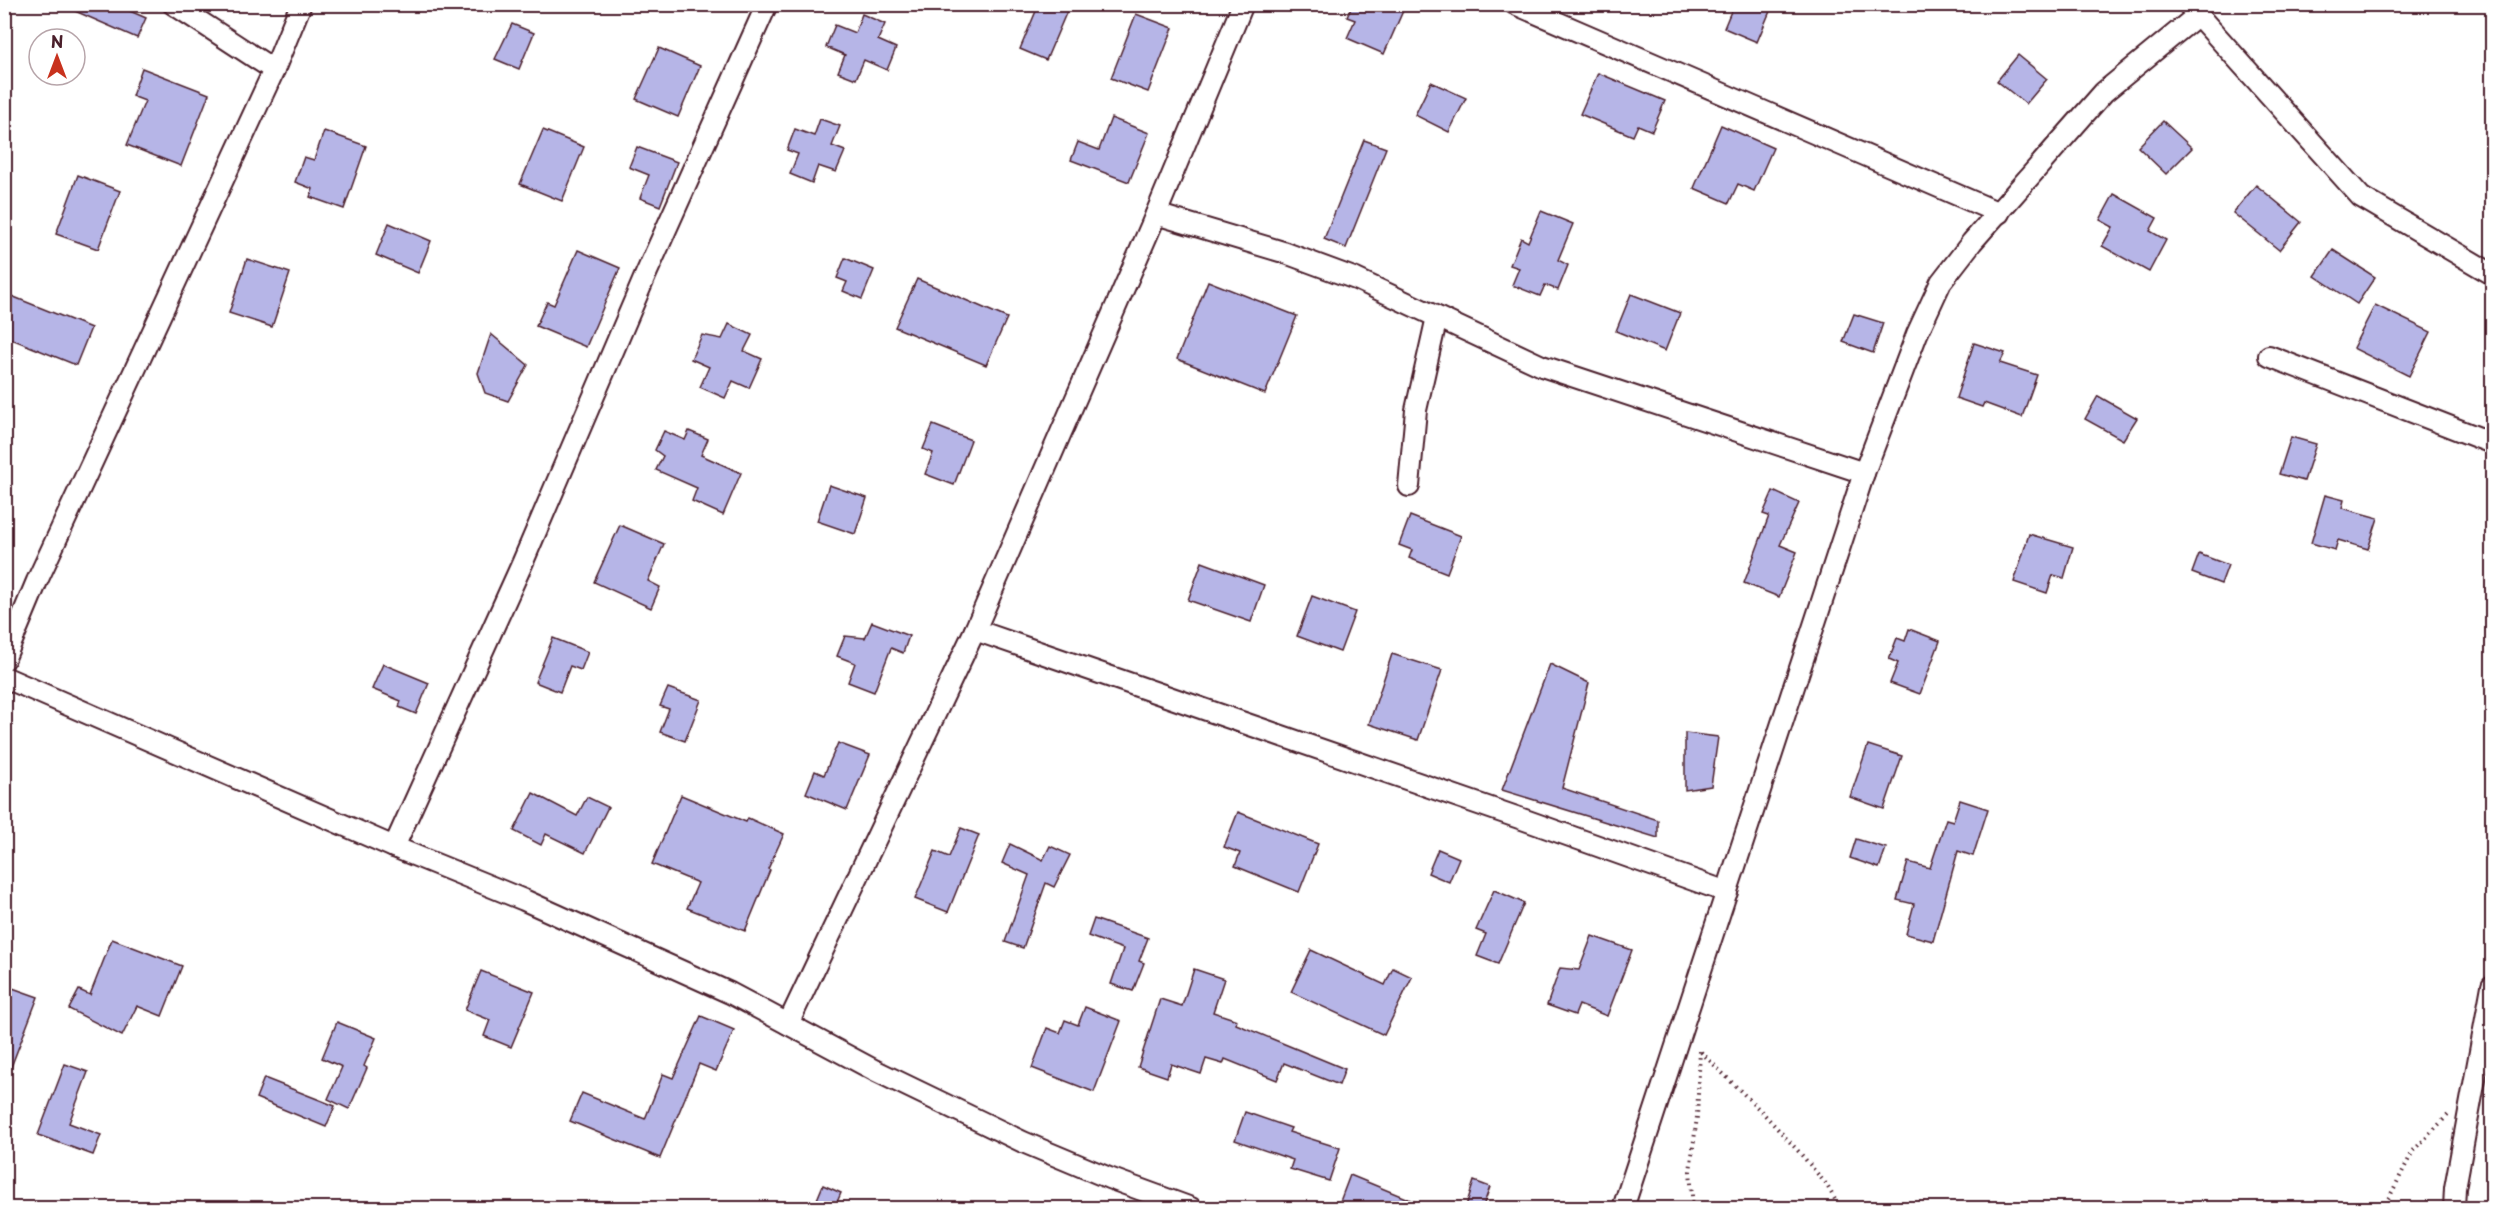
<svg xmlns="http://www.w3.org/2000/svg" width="2497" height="1213" viewBox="0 0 2497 1213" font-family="'Playpen Sans',sans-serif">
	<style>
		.building { fill: #b6b5e7; stroke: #4a1f2b; stroke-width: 1.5 }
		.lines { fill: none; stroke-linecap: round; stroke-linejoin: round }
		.minor-casing { stroke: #4a1f2b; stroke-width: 24 }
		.path { stroke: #4a1f2b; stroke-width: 4; stroke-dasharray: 1.5 4.5; stroke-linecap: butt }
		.minor { stroke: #fff; stroke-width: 20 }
	</style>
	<rect width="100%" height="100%" fill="#fff"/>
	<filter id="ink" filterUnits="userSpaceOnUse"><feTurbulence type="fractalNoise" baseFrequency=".0167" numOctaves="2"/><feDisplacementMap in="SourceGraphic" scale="12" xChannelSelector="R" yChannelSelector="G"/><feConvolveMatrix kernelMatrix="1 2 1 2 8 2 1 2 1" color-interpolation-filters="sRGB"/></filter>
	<g filter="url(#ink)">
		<!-- building -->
		<g class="building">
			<polygon points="59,4 114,4 146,18 137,38"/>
			<polygon points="1039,4 1070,4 1046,60 1020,49"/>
			<polygon points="1353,4 1406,4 1384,54 1347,38 1355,20 1347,17"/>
			<polygon points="1734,4 1773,4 1757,42 1724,28"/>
			<polygon points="862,14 885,24 878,40 896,48 887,70 864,60 856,79 838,72 845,55 826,47 835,25 855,33"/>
			<polygon points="1136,14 1173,28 1148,92 1111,78"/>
			<polygon points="512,24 534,33 519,69 495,59"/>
			<polygon points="659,48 700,66 678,117 636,99"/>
			<polygon points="2018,55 2047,79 2026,104 1997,81"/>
			<polygon points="142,68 209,94 181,166 127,145 145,101 132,96"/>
			<polygon points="1598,73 1665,101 1652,131 1638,125 1633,136 1580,114"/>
			<polygon points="1431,82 1466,98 1449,132 1415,115"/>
			<polygon points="1111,118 1149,133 1129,182 1071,160 1078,142 1099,150"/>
			<polygon points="820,119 840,126 832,146 845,151 836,172 818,166 812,183 790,174 798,154 787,150 795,129 814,136"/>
			<polygon points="2163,121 2192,148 2166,174 2138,147"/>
			<polygon points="1721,125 1773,148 1754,191 1738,184 1729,203 1694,188"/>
			<polygon points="543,130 584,147 562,201 520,184"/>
			<polygon points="324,131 366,146 344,209 310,197 313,189 295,182 304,157 314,160"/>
			<polygon points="1364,140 1386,148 1346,248 1324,239"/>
			<polygon points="637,147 677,162 660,206 640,198 649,175 629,167"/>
			<polygon points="78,175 120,191 98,249 56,234"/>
			<polygon points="2256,185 2301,222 2279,250 2233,213"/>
			<polygon points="2114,194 2157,218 2150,231 2166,240 2149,272 2102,246 2113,227 2100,220"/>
			<polygon points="1541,211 1573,224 1558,260 1568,265 1558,290 1545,285 1540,296 1512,285 1519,268 1510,265 1521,238 1528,242"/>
			<polygon points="389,223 431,241 418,273 376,255"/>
			<polygon points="578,250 620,268 586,347 536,326 547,302 554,305"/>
			<polygon points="2333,250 2375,277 2357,304 2315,276"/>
			<polygon points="845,258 874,270 862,299 843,291 847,282 837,278"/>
			<polygon points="247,259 290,273 272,327 229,313"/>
			<polygon points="917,279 1007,318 986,365 895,327"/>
			<polygon points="1208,281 1297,316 1265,394 1177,359"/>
			<polygon points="4,293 91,328 76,365 4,336"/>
			<polygon points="1631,294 1680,313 1665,351 1616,331"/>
			<polygon points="2375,305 2431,332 2409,376 2353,348"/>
			<polygon points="1854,314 1883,323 1873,353 1843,342"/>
			<polygon points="729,324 752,335 744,351 762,359 749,388 733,381 725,398 700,387 709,367 691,359 702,335 722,339"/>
			<polygon points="491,334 528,365 508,401 485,393 478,373"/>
			<polygon points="1974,343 2005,353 2000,363 2037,375 2022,417 1984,403 1982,407 1956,398"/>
			<polygon points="2098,396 2137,418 2123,440 2085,419"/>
			<polygon points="933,425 971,440 954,485 925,474 933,453 923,449"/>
			<polygon points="664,431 685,440 689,431 708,439 701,455 741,473 723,515 692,501 697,488 656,470 663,456 655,450"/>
			<polygon points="2291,437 2316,444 2304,481 2279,474"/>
			<polygon points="829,485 867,498 855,534 817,521"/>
			<polygon points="1773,491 1799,503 1780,545 1797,552 1779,597 1744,583 1769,516 1763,514"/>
			<polygon points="2325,495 2344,500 2342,508 2378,518 2368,549 2338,540 2335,550 2311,543"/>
			<polygon points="1410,516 1461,536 1447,573 1409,558 1412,550 1399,545"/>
			<polygon points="620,525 664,544 648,581 660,587 651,608 594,582"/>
			<polygon points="2029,534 2073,547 2064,578 2053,575 2047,593 2014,582"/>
			<polygon points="2199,554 2228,565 2221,584 2192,573"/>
			<polygon points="1202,562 1264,585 1251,622 1188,600"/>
			<polygon points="1312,596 1355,612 1340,652 1297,636"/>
			<polygon points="872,622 909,636 903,653 891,648 874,692 848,682 855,663 837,656 845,636 865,638"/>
			<polygon points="1909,629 1940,641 1920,694 1890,683 1898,663 1889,659 1897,638 1905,641"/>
			<polygon points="553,638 588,652 581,670 570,666 560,692 535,682"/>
			<polygon points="1392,654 1442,670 1418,740 1369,724"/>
			<polygon points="383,664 429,683 416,714 399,707 401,701 372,689"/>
			<polygon points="1550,664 1589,683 1562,788 1658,820 1658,838 1502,790"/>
			<polygon points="668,688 701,700 685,741 660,732 669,709 660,706"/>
			<polygon points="1685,733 1718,737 1711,786 1685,790"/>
			<polygon points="838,743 870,755 847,810 806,793 815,771 824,775"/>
			<polygon points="1868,745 1902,756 1884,809 1850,797"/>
			<polygon points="533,793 577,816 587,797 608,807 585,853 546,834 541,845 514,831"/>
			<polygon points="681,795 746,822 748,818 784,834 768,869 770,870 745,931 687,908 698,883 652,864"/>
			<polygon points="1960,800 1988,809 1973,856 1958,851 1933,941 1906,934 1914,904 1897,900 1908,862 1930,868 1946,819 1953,821"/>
			<polygon points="1238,812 1318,844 1299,892 1235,866 1240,853 1224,847"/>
			<polygon points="961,828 979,835 948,912 915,899 935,851 949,857"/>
			<polygon points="1856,839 1886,848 1879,868 1850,858"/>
			<polygon points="1010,844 1043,860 1050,846 1070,855 1054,887 1046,883 1023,948 1005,942 1029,875 1002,863"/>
			<polygon points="1438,849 1459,858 1449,882 1428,873"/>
			<polygon points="1494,890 1524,903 1498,964 1477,956 1486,934 1476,930"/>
			<polygon points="1094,919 1148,938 1139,961 1144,963 1133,991 1111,984 1123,949 1088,936"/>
			<polygon points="1592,936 1632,950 1607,1016 1579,1005 1575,1015 1547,1005 1560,968 1579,970"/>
			<polygon points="112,939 182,966 162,1016 137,1006 122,1036 69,1009 79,990 90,995"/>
			<polygon points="1311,950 1385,985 1393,968 1412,977 1384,1035 1291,992"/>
			<polygon points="1194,969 1224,979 1213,1012 1237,1020 1236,1024 1345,1069 1339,1085 1284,1063 1277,1080 1225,1059 1223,1064 1206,1059 1201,1074 1171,1064 1167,1077 1138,1067 1160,999 1182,1006"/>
			<polygon points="481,971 534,992 511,1047 484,1036 490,1020 465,1010"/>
			<polygon points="4,985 38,997 6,1080 4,1080"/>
			<polygon points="1085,1007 1121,1021 1094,1092 1032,1068 1047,1028 1060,1033 1065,1020 1078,1025"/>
			<polygon points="701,1016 734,1030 716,1071 699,1064 660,1158 570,1121 582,1093 645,1119 663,1074 673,1078"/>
			<polygon points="337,1022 376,1038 364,1066 367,1068 349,1109 328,1099 342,1067 322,1058"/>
			<polygon points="65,1064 88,1072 69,1123 101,1135 93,1155 38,1135"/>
			<polygon points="264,1078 335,1106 326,1127 256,1098"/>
			<polygon points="1245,1112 1291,1128 1289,1132 1340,1148 1329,1181 1290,1169 1293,1160 1235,1140"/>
			<polygon points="1350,1175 1430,1208 1430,1209 1351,1209 1339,1204"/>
			<polygon points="1474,1181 1490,1187 1482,1209 1465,1209"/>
			<polygon points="823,1185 841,1193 834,1209 813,1209"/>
		</g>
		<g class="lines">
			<!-- minor casing -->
			<g class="minor-casing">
				<g id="minor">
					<polyline points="173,4 274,70"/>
					<polyline points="1515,4 1999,213"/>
					<polyline points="2188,4 2361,197 2492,274"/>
					<polyline points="1156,214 1283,252 1356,279 1542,366 1864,473"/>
					<polyline points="2269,356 2492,443"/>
					<polyline points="1409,486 1416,410 1437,317"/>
					<polyline points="975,630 1525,820 1727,892"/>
					<polyline points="4,660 37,581 274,70 301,4"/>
					<polyline points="4,677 394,847 524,900 730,993 874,1070 1023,1142 1109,1178 1191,1208"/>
					<polyline points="394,847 522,564 646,274 767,4"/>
					<polyline points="788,1024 975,630 1151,226 1243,4"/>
					<polyline points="1623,1208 1864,473 1917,334 1941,282 1972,242 2104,92 2198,15"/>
					<polyline points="2454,1208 2455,1188 2492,986"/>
				</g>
			</g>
			<!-- path -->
			<g class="path">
				<polyline points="1701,1052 1763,1113 1800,1153 1826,1184 1840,1208"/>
				<polyline points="1693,1208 1690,1171 1697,1117 1700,1050"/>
				<polyline points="2381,1208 2390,1196 2413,1151 2448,1115"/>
			</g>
			<!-- minor -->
			<use href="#minor" class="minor"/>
		</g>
	</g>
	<!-- margin -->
	<rect width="2497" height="1213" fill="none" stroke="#fff" stroke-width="24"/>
	<rect x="12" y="12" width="2473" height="1189" fill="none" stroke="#4a1f2b" stroke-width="2" filter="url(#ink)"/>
	<!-- north arrow -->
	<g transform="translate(57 57)"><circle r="28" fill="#ffffff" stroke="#b7a5aa" stroke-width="1.5"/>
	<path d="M0-4.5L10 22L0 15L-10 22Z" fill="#c8321e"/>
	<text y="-9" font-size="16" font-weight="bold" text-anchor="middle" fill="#4a1f2b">N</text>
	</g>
</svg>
